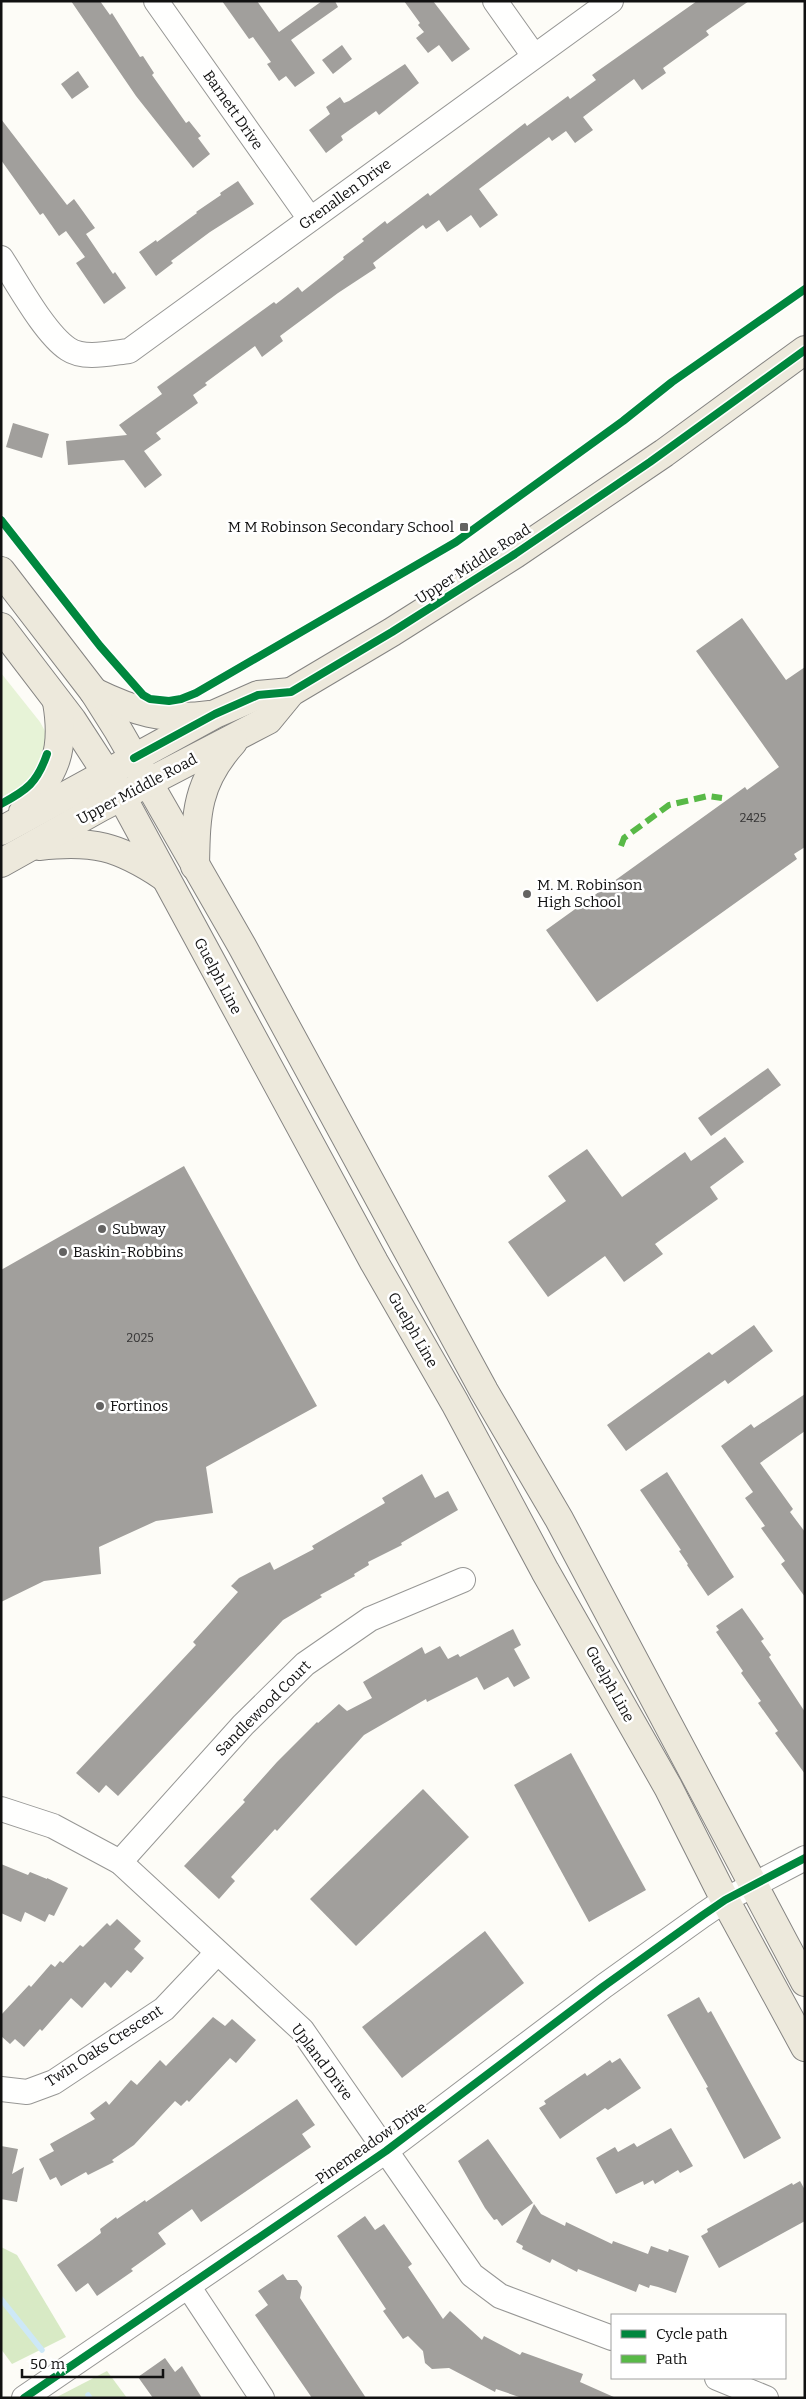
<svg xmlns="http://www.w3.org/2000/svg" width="806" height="2399" viewBox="0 0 806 2399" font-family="Bitter,serif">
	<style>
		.green { fill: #e7f3d7 }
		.forest { fill: #d8eac5 }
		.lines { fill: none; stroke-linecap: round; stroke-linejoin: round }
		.stream { stroke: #cde8f7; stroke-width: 5.5 }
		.building { fill: #a19f9c }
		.minor-casing { stroke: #979795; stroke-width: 26 }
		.major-casing { stroke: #858482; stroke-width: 30 }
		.minor { stroke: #fffffe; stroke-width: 24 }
		.major { stroke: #ede9dc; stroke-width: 28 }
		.quiet { stroke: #58b947; stroke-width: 6; stroke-dasharray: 12 6; stroke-linecap: butt }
		.cycleway-casing { stroke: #fff; stroke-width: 11 }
		.cycleway { stroke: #00873e; stroke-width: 8 }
		.poi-dot { fill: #646362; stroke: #fff; stroke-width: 2 }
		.labels { text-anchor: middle; stroke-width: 5; stroke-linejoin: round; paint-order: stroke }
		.number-label { font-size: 12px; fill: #353434 }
		.street-label { font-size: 15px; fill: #111; stroke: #fff }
		.poi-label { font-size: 15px; fill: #111; stroke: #fff; text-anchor: start }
	</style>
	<rect width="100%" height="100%" fill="#fdfcf7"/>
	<!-- green -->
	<polygon class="green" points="1,673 40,722 45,731 45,751 32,780 1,798"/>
	<!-- forest -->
	<g class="forest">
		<polygon points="1,2247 17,2255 66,2337 12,2364 1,2349"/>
		<polygon points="107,2371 127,2398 55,2398"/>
	</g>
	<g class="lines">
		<!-- stream -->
		<g class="stream">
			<polyline points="1,2299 42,2350"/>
			<polyline points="88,2395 90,2398"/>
		</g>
	</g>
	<!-- building -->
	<g class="building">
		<polygon points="71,1 100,1 110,15 112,13 140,57 143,56 154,73 152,75 186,123 189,121 201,136 198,138 210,154 193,168 136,96"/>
		<polygon points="222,1 257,1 279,32 322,1 335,1 338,7 291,40 315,73 295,87 286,76 279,81 267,64 271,62 253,37 249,39"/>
		<polygon points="404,1 433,1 470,49 452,62 439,45 428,53 416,38 424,32 418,25 420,23"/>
		<polygon points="697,1 749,1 706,31 709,35 663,68 666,73 642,90 634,79 583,117 593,130 575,143 566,131 552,141 549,137 479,189 498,215 480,228 471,215 447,232 439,220 426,229 423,225 373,263 376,268 338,293 280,336 283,341 262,357 255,346 205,383 207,385 193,395 198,403 156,433 161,439 144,451 162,475 145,488 124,460 68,465 66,441 127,435 119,425 162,394 157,387 274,302 276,304 298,287 302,292 344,259 343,257 364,241 362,239 385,221 387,224 428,193 430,196 525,123 527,126 568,96 570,99 596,80 592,75"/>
		<polygon points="342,45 352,59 333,74 322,60"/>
		<polygon points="405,64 419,83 379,115 376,111 341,136 343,140 326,153 309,130 330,114 326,107 340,97 344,103 349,101"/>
		<polygon points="78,71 89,87 72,99 61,84"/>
		<polygon points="1,119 67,205 74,199 95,228 86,234 113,274 115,272 126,288 104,304 76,263 85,257 66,231 59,236 43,213 40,215 1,160"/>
		<polygon points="238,181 254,204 210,232 171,261 173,263 156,276 139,252 156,240 157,242 197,213 196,212 221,195 220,193"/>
		<polygon points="13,423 49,434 42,458 6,447"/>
		<polygon points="742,618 786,680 805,667 805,847 794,854 797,859 597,1002 546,930 745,787 747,790 779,767 696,651"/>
		<polygon points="768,1068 781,1085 711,1136 698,1118"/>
		<polygon points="725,1137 744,1162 710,1187 718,1199 655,1244 663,1254 624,1282 605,1256 548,1297 508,1242 566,1201 548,1176 587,1149 622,1197 685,1152 691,1161"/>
		<polygon points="184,1166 317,1406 206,1467 213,1513 156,1521 99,1547 101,1574 44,1581 1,1602 1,1270"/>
		<polygon points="754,1325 773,1351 728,1384 725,1380 626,1451 607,1425 709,1352 712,1355"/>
		<polygon points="805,1394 805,1431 760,1463 793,1509 790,1512 805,1532 805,1597 781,1564 785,1561 761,1528 765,1526 745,1498 753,1492 721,1446 751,1424 754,1428"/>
		<polygon points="667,1472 734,1577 708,1596 687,1565 688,1564 679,1551 681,1550 640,1490"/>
		<polygon points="422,1474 435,1498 448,1491 458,1510 401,1543 402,1545 368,1562 369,1565 354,1574 355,1576 320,1595 322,1597 283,1620 118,1796 106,1785 99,1793 76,1773 196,1645 193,1642 238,1592 231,1586 239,1578 270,1562 274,1570 314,1549 312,1546 385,1503 382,1498"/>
		<polygon points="742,1608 764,1639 761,1641 771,1655 769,1657 805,1712 805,1774 775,1733 778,1731 758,1703 761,1701 741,1673 743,1671 716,1632 719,1630 716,1626"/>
		<polygon points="513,1629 521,1645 514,1649 530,1678 514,1687 508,1677 484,1690 477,1677 427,1702 426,1699 364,1735 277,1831 275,1829 231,1877 235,1881 219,1899 184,1866 245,1802 243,1800 277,1762 317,1722 318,1723 339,1704 347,1711 372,1698 363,1682 422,1647 425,1654 440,1646 448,1659 458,1654 460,1657"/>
		<polygon points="571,1753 646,1890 589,1922 514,1785"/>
		<polygon points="423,1789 469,1837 356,1946 310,1899"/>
		<polygon points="1,1864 28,1875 30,1872 47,1879 47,1878 68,1888 54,1916 49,1914 45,1922 25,1912 21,1922 1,1913"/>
		<polygon points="117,1919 141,1941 134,1949 144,1958 131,1973 127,1970 111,1988 105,1982 82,2008 71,1998 42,2031 40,2029 24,2047 15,2039 10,2044 1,2036 1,2015 29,1985 31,1987 51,1964 55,1967 60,1961 63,1963 80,1945 83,1947 107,1923 110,1926"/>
		<polygon points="485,1931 524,1983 402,2078 362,2027"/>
		<polygon points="699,1997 708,2013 711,2011 781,2138 744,2159 706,2088 708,2087 667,2015"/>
		<polygon points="213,2017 225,2026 232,2019 256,2040 236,2063 230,2058 189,2102 187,2100 181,2106 175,2101 134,2145 112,2160 114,2162 88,2175 86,2172 61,2186 56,2177 50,2180 39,2159 54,2151 50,2144 95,2119 90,2113 106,2101 109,2105 131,2080 137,2085 160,2060 166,2066"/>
		<polygon points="620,2058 641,2088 608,2110 605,2108 560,2139 539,2108 546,2104 544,2101 585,2073 587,2076 610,2060 612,2063"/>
		<polygon points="297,2099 315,2125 302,2134 311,2147 201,2222 192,2209 158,2233 166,2244 131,2269 133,2271 97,2296 88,2283 76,2292 57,2265 92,2240 101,2233 100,2229 116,2217 117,2219 145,2200 146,2202"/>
		<polygon points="671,2128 693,2166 680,2173 678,2170 655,2184 653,2180 644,2185 643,2181 616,2194 596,2158 615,2147 618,2152 634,2143 637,2147"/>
		<polygon points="488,2139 533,2203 502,2226 497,2219 494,2220 485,2208 458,2161"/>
		<polygon points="1,2146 18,2149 12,2174 24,2167 17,2202 1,2199"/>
		<polygon points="800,2181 805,2190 805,2221 719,2268 701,2236 708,2232 707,2229 792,2183 793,2185"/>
		<polygon points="534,2204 541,2214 565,2226 566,2222 612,2244 613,2241 648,2254 651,2246 668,2252 669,2249 689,2256 676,2293 658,2287 650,2285 649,2288 639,2284 636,2292 578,2269 577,2272 552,2259 550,2263 522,2249 523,2246 516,2242"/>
		<polygon points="365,2216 375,2230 384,2224 412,2264 408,2267 443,2319 450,2311 482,2340 484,2336 520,2355 522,2352 583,2374 580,2382 616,2398 522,2398 496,2389 495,2392 449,2368 432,2369 425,2363 423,2351 408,2336 403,2339 383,2311 386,2309 337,2236"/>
		<polygon points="283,2274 287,2280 297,2280 302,2287 300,2298 366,2398 312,2398 255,2315 268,2305 258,2291"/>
		<polygon points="165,2358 175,2372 182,2366 202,2398 153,2398 138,2377"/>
	</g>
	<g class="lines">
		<!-- minor casing -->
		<g class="minor-casing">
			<g id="minor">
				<polyline points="156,1 310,219"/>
				<polyline points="495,1 534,56"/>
				<path d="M 1,258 C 17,282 44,333 68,349 C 84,360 111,353 129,351 L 611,1"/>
				<polyline points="1,1809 53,1826 120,1862 302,2030 472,2275 500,2296 612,2338"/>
				<polyline points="120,1862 243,1725 305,1664 370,1619 463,1580"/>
				<polyline points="1,2089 27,2092 54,2082 164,2009 217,1953"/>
				<polyline points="188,2286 262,2398"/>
				<polyline points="717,2378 766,2398"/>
				<polyline points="24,2398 386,2151 604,1986 703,1915 725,1900 805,1858"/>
			</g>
		</g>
		<!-- major casing -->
		<g class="major-casing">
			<g id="major">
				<polyline points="1,571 94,692 118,730 242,946 484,1391 559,1519 805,1982"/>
				<polyline points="1,627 72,720 122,797 374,1262 455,1403 545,1571 668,1787 725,1900 805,2047"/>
				<path d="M 94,692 C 133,711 164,721 208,715"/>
				<path d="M 23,812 C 54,772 66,754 57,702"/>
				<polyline points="1,831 215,714 258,695 291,692"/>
				<path d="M 39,846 C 93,840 118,846 163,876"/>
				<polyline points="1,863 101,807 268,720 291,692 392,632 515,554 664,453 805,350"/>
				<path d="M 195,866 C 196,814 196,783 233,742"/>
			</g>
		</g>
		<!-- minor -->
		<use href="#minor" class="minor"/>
		<!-- major -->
		<use href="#major" class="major"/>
		<!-- quiet -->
		<polyline class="quiet" points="621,846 624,838 669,805 708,796 722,798"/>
		<!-- cycleway casing -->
		<g class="cycleway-casing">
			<g id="cycleway">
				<polyline points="1,520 100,646 143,695 150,699 169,701 181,699 196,693 456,542 623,421 672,382 805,289"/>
				<polyline points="134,758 215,714 258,695 291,692 392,632 515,554 650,462 805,350"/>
				<path d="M 1,804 C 27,790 37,783 47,754"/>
				<polyline points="24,2398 386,2151 604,1986 703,1915 725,1900 805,1858"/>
			</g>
		</g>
		<!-- cycleway -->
		<use href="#cycleway" class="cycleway"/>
	</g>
	<!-- markers -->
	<g class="poi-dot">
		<rect x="459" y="522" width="10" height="10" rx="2.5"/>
		<circle cx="527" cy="894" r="5"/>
		<circle cx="102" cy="1229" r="5"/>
		<circle cx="63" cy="1252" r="5"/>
		<circle cx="100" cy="1406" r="5"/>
	</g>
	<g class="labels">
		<!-- number labels -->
		<g class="number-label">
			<text x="753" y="822">2425</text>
			<text x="140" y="1342">2025</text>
		</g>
		<!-- street labels -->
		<g class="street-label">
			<text transform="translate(233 110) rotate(55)" y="5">Barnett Drive</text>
			<text transform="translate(345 194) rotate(-36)" y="5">Grenallen Drive</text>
			<text transform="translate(473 564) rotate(-33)" y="5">Upper Middle Road</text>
			<text transform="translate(137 789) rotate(-28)" y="5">Upper Middle Road</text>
			<text transform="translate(218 976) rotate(62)" y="5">Guelph Line</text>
			<text transform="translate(413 1330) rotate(60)" y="5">Guelph Line</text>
			<text transform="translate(610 1684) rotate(61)" y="5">Guelph Line</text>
			<text transform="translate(263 1708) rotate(-45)" y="5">Sandlewood Court</text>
			<text transform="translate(104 2046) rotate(-33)" y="5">Twin Oaks Crescent</text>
			<text transform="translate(322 2062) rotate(53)" y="5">Upland Drive</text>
			<text transform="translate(371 2143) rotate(-35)" y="5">Pinemeadow Drive</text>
		</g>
		<!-- poi labels -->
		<g class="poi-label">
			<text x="454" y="532" text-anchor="end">M M Robinson Secondary School</text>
			<text x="537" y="890">M. M. Robinson<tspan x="537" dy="17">High School</tspan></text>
			<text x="112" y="1234">Subway</text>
			<text x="73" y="1257">Baskin-Robbins</text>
			<text x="110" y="1411">Fortinos</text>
		</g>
	</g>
	<!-- border -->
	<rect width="806" height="2399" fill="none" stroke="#111111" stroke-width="5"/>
	<!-- legend -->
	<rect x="611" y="2314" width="175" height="65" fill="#ffffff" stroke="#a0a0a0"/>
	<rect x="621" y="2330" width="25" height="8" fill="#00873e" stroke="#a0a0a0"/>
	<text x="656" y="2339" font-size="15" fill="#111111">Cycle path</text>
	<rect x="621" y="2355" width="25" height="8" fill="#58b947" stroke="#a0a0a0"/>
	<text x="656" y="2364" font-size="15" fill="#111111">Path</text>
	<!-- scale -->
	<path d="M22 2369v8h141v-8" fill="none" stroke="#111111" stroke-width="2.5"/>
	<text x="30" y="2369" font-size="15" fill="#111111" stroke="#ffffff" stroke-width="4" paint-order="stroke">50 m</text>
</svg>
